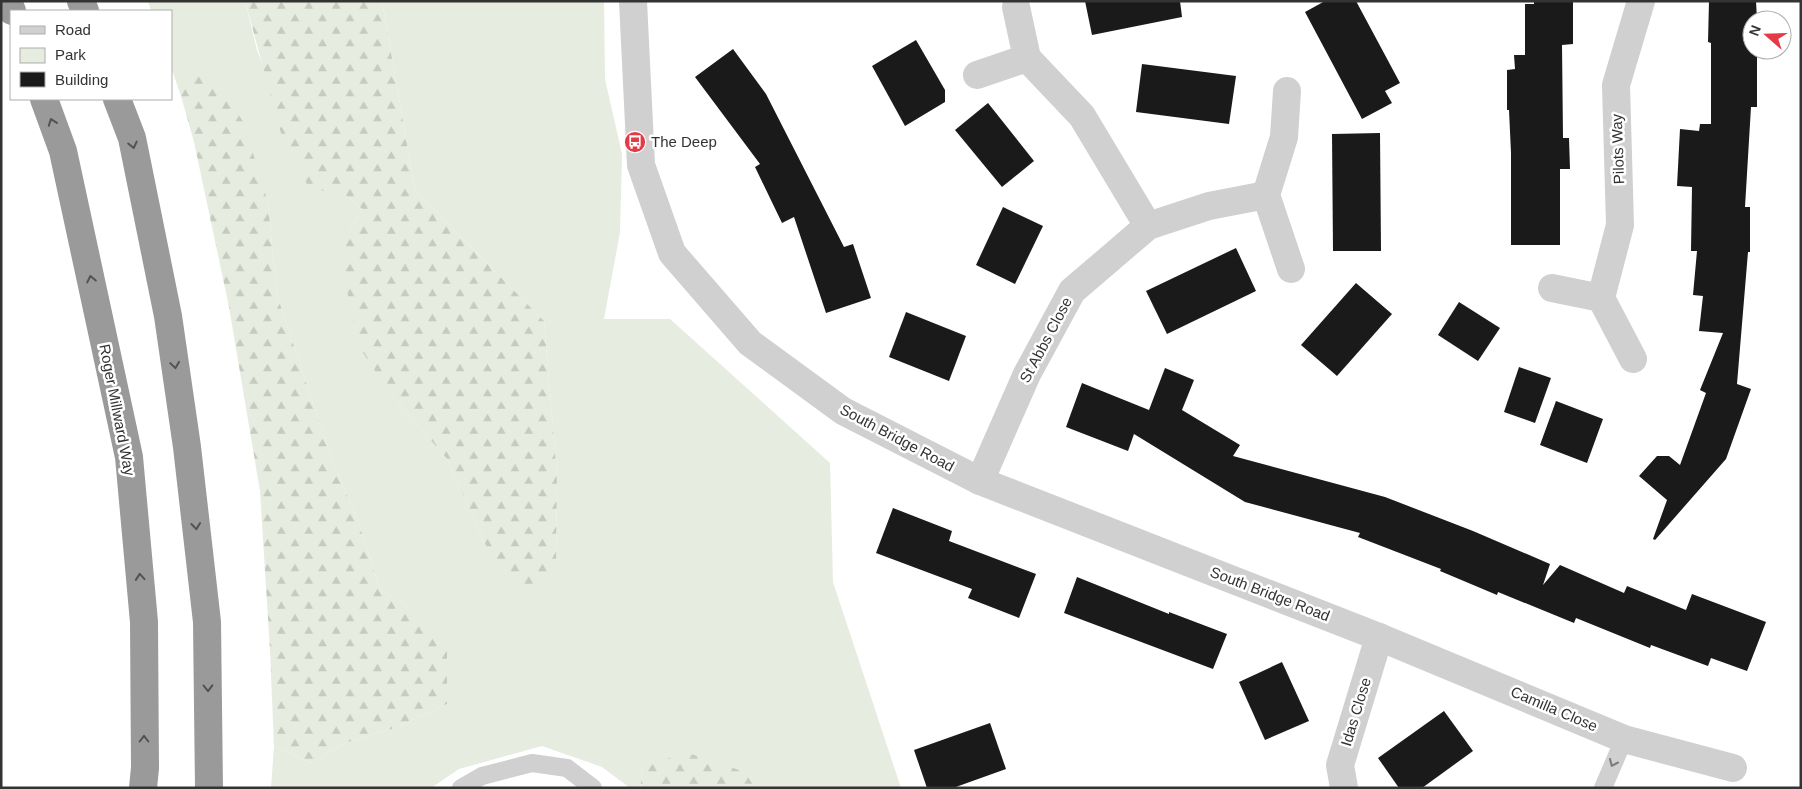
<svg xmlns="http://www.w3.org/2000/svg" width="1802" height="789" viewBox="0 0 1802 789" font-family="Arial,sans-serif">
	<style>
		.green { fill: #e6ecdf }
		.forest { fill: url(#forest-firs) }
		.building { fill: #1a1a1a }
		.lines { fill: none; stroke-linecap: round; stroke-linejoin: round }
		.lane { stroke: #d0d0d0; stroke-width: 18 }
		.street { stroke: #d0d0d0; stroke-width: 28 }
		.highway { stroke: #9a9a9a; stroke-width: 28 }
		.oneway { stroke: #525252 }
		.oneway2 { stroke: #7a7a7a }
		.labels { text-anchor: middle; stroke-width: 5; stroke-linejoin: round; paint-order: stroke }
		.poi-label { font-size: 15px; fill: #333; stroke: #fff; text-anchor: start }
		.street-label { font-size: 15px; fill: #333; stroke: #fff }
	</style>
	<defs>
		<pattern id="forest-firs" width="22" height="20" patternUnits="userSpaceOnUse" patternTransform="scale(1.25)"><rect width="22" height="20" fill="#e6ecdf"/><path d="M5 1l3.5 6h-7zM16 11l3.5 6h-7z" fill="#c6cbc0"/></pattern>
	</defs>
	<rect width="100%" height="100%" fill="#fff"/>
	<!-- green -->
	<polygon class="green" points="148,1 245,1 257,50 309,187 345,195 362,209 348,233 388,391 447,459 487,548 556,573 557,475 544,321 415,190 382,1 604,1 605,79 622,154 620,232 604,319 670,319 830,463 833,582 901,788 755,788 745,772 643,768 640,788 630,788 602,767 542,746 459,769 431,788 271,788 274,746 311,763 348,742 395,728 447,704 413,610 380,589 358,521 332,460 277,295 268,203 196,71 181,96 171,67 171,11 151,11"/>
	<!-- forest -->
	<g class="forest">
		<polygon points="245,1 382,1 415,190 544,321 557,475 556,573 523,589 487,548 447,459 388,391 360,348 342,269 348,233 362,209 345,195 309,188 281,133"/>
		<polygon points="196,70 214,77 244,123 268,203 277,295 332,460 358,521 380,589 413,610 447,647 447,704 395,728 348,742 311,763 274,746 270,650 260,491 229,307 194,142 181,96"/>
		<polygon points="685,752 745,772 755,788 640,788 643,768"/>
	</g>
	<!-- building -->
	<g class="building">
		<polygon points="1085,1 1180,1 1182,17 1092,35"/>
		<polygon points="1325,1 1356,1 1400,83 1385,91 1392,103 1362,119 1305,12"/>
		<polygon points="1534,1 1573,1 1573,44 1562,45 1563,138 1569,138 1570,169 1560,169 1560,245 1511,245 1511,153 1509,110 1507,110 1507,70 1515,69 1514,55 1525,55 1525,4 1534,4"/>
		<polygon points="1709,1 1756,1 1757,20 1752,20 1752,50 1757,50 1757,107 1751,107 1745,207 1750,207 1750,252 1748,252 1737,384 1751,389 1726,459 1655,540 1653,539 1667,500 1639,476 1657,456 1669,456 1680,465 1706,393 1700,390 1723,333 1699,331 1703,296 1693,295 1697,251 1691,251 1692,187 1677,186 1680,129 1699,131 1700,124 1711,124 1711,43 1708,42"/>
		<polygon points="916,40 945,90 945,102 905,126 872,66"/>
		<polygon points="733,49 766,94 844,247 853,244 871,298 826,313 794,217 782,223 755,167 760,164 695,77"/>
		<polygon points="1142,64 1236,76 1229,124 1136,112"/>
		<polygon points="988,103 1034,161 1002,187 955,130"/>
		<polygon points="1380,133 1381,251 1333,251 1332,134"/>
		<polygon points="1003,207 1043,226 1015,284 976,265"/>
		<polygon points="1236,248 1256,291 1167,334 1146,291"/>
		<polygon points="1356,283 1392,314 1337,376 1301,345"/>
		<polygon points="1459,302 1500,328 1478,361 1438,335"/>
		<polygon points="906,312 966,336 949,381 889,357"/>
		<polygon points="1519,367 1551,378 1535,423 1504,412"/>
		<polygon points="1165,368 1194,380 1182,410 1240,445 1233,456 1385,497 1473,531 1550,564 1543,585 1560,565 1624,593 1627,586 1686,610 1692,594 1766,622 1747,671 1711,658 1708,666 1651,645 1650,648 1576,618 1574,623 1498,592 1497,595 1440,571 1441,569 1358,537 1360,533 1245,502 1134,434 1128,451 1066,427 1082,383 1149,410"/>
		<polygon points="1556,401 1603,419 1587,463 1540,445"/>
		<polygon points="893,508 952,531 949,541 1036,574 1019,618 968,598 972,589 876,553"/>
		<polygon points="1077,577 1169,614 1169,612 1227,634 1213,669 1064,613"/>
		<polygon points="1282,662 1309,721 1265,740 1239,682"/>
		<polygon points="1444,711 1473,751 1422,788 1399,788 1378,758"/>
		<polygon points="990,723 1006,769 953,788 927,788 914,750"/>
	</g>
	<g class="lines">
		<!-- lane -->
		<g class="lane">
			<polyline points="461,788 482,776 532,763 567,768 593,788"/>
			<polyline points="1603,788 1624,739"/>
		</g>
		<!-- street -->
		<g class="street">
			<polyline points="633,1 641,165 672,253 750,343 843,411 980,481 1379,637 1624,739 1733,768"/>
			<polyline points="1027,58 1082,116 1148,226"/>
			<polyline points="977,75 1027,58 1016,7"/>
			<polyline points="1287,91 1284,137 1266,195 1291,269"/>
			<polyline points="1552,288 1601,298"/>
			<polyline points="1633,359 1601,298 1620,225 1616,85 1641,1"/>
			<polyline points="980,481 1027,374 1072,291 1148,226 1209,206 1266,195"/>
			<polyline points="1344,788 1340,765 1379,637"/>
		</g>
		<!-- highway -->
		<g class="highway">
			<polyline points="8,1 12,11"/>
			<polyline points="81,1 85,11"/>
			<polyline points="44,99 63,151 129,457 144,622 145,768 143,788"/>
			<polyline points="117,99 132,138 168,316 187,447 207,622 209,788"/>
		</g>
	</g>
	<!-- one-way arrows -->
	<defs><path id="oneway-chevron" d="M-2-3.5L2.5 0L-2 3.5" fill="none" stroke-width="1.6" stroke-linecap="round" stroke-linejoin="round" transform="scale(1.25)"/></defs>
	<g class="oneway">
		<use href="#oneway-chevron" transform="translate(52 122) rotate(-110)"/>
		<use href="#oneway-chevron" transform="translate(133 145) rotate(77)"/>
		<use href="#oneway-chevron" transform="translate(91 279) rotate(-102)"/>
		<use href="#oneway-chevron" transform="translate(175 365) rotate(82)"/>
		<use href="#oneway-chevron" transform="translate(196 526) rotate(84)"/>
		<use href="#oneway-chevron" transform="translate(140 577) rotate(-95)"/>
		<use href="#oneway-chevron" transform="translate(208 688) rotate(89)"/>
		<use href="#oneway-chevron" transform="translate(144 739) rotate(-90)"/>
	</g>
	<use class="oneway2" href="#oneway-chevron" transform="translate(1613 763) rotate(114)"/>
	<!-- icons -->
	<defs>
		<g id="bus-disc" transform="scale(1.125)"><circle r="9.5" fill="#e63946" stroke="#fff"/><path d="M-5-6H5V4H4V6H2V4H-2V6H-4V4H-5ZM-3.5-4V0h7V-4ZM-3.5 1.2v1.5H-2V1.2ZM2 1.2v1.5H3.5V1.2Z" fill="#fff"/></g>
	</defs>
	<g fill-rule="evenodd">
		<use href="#bus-disc" x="635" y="142"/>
	</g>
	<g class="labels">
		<!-- poi labels -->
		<g class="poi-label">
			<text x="651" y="147">The Deep</text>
		</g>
		<!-- street labels -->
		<g class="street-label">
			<text transform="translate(1618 149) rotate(-92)" y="5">Pilots Way</text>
			<text transform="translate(1046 340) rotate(-62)" y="5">St Abbs Close</text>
			<text transform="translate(117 410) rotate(79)" y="5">Roger Millward Way</text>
			<text transform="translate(897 438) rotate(28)" y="5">South Bridge Road</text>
			<text transform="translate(1270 594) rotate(21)" y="5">South Bridge Road</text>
			<text transform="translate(1554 709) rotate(23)" y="5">Camilla Close</text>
			<text transform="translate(1356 712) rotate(-73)" y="5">Idas Close</text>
		</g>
	</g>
	<!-- border -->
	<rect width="1802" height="789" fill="none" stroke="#333333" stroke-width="5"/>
	<!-- legend -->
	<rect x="10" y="10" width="162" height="90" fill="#ffffff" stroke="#adadad"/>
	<rect x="20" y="26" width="25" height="8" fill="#d0d0d0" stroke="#adadad"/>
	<text x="55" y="35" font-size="15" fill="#333333">Road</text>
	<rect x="20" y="48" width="25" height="15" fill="#e6ecdf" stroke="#adadad"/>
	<text x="55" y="60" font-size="15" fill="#333333">Park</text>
	<rect x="20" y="72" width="25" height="15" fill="#1a1a1a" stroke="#adadad"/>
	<text x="55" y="85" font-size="15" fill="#333333">Building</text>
	<!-- north arrow -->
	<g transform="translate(1767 35) rotate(290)"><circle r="24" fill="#ffffff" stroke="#adadad"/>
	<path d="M0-4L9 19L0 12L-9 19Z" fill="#e63946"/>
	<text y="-8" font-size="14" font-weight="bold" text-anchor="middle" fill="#333333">N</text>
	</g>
</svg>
